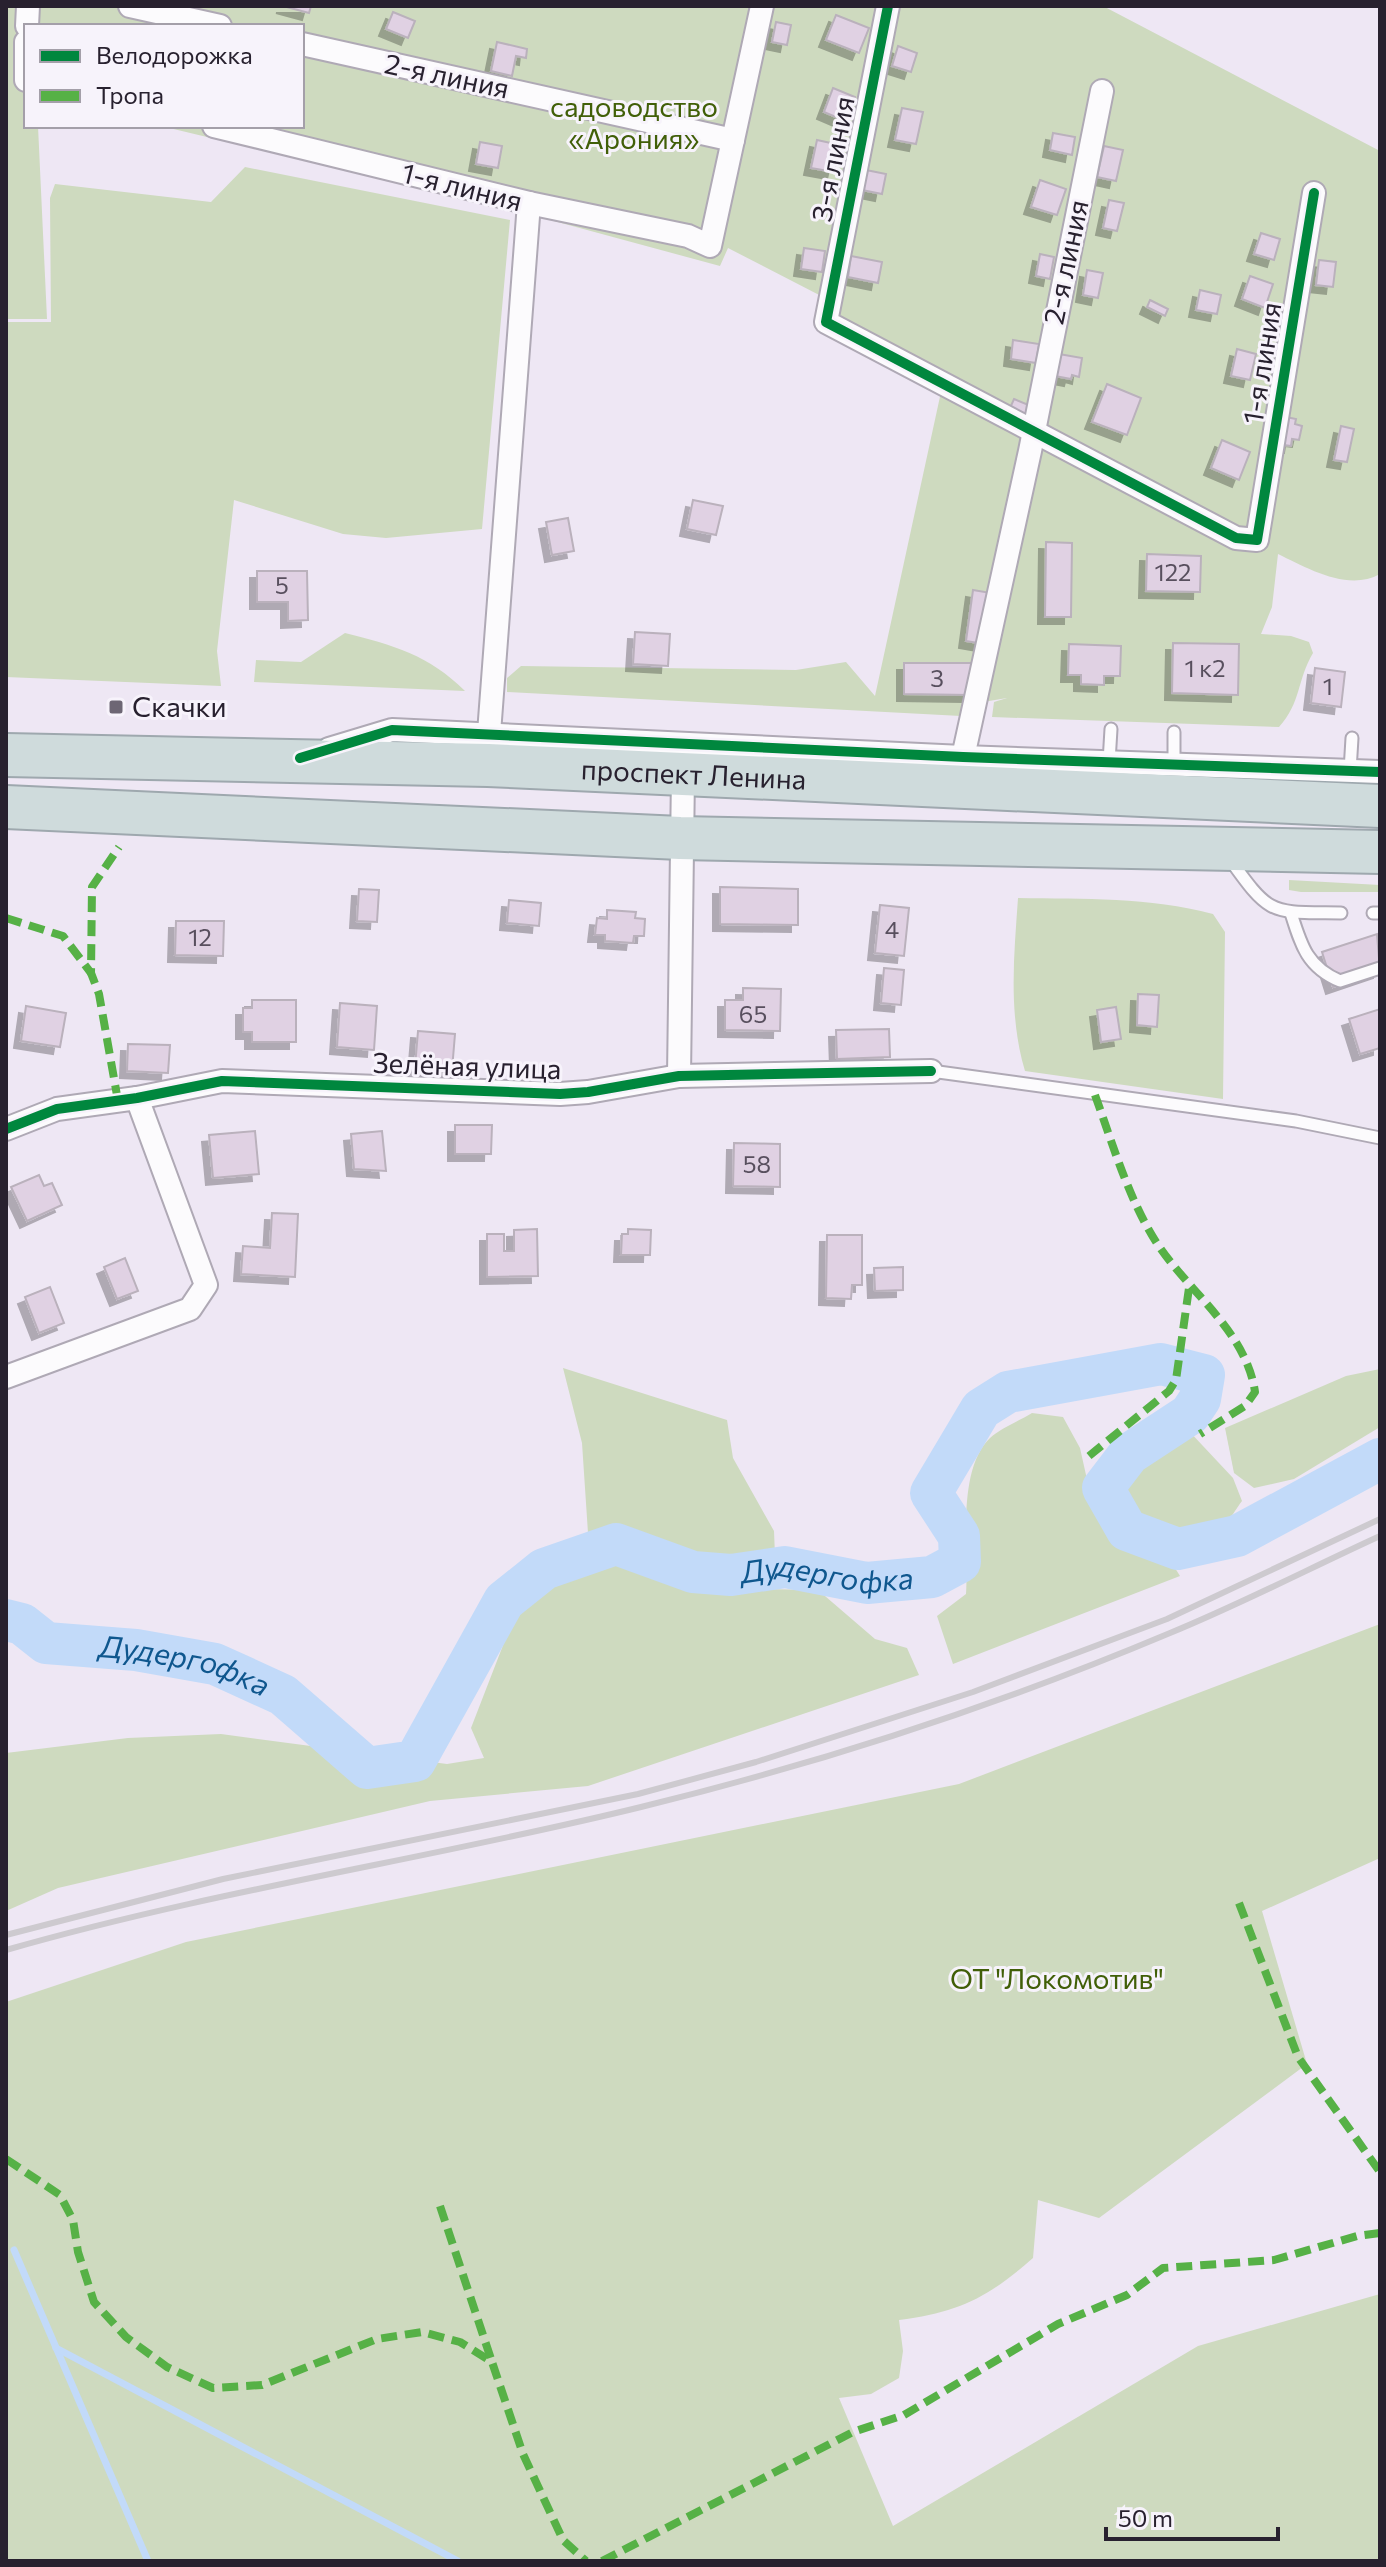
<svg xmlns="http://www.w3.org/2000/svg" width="1386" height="2567" viewBox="0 0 1386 2567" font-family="Commissioner,sans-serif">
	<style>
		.green { fill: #cedabf }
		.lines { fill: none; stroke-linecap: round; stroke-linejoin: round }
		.stream { stroke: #c2daf9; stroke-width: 7 }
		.river { stroke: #c2daf9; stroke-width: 42 }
		.building { fill: #e0d1e3; stroke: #bab1bc; stroke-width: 2; filter: url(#shadow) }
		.lane-casing { stroke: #afa9b5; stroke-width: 15 }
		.street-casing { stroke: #afa9b5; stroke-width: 26 }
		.highway-casing { stroke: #9ea8ae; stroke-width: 46 }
		.lane { stroke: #fcfbfd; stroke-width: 11 }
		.street { stroke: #fcfbfd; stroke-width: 22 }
		.highway { stroke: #cfdbdc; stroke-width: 42 }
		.rail { stroke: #cdcacf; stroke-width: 6 }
		.quiet { stroke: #56b146; stroke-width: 8; stroke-dasharray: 16 8; stroke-linecap: butt }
		.cycleway-casing { stroke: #f7f3fb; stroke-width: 15 }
		.cycleway { stroke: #00873e; stroke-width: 10 }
		.poi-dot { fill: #6d6674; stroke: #f7f3fb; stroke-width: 3 }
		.labels { text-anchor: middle; stroke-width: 6; stroke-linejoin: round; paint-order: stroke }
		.number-label { font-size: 24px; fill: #584f5e }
		.street-label { font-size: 28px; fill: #28212f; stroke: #f7f3fb }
		.park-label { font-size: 28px; fill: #415f08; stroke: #f7f3fb }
		.poi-label { font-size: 28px; fill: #28212f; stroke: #f7f3fb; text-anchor: start }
		.water-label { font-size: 30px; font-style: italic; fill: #0f578e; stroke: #f7f3fb }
	</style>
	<defs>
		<filter id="shadow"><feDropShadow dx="-7" dy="7" stdDeviation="0" flood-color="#0004"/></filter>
	</defs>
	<rect width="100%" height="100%" fill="#eee7f4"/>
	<!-- green -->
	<g class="green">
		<path d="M 6,6 L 1103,6 L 1380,151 L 1380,574 C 1348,592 1307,568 1278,554 L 1272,607 L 1261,634 L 1291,636 L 1309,642 L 1313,653 C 1297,680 1301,703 1279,727 L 992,717 L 994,702 L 1007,698 L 965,705 L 961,716 L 507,692 L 507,678 L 521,666 L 796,670 L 846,662 L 875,696 L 941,392 L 822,329 L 825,298 L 728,248 L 720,266 L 528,214 L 161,126 L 302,126 L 302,26 L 26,26 L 26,126 L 38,126 L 47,319 L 6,319 Z"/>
		<polygon points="245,167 510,220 482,529 386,538 343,534 234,500 217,651 221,686 6,677 6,322 51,322 50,198 55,184 211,202"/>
		<path d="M 345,633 C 393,645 429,655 465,691 L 254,682 L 256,660 L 301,662 Z"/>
		<polygon points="1289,880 1380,885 1380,892 1301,892 1289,890"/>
		<path d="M 1018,898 C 1084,899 1149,897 1213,914 L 1225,932 L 1223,1099 L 1025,1071 C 1008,1014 1014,956 1018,898 Z"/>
		<polygon points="563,1368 727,1420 733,1458 774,1531 775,1556 725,1568 689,1561 618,1536 588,1533 582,1443"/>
		<polygon points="1380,1369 1380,1427 1294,1479 1254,1488 1234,1473 1225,1428 1346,1376"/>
		<path d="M 1032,1413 L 1063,1417 L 1080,1448 L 1088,1484 L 1106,1524 L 1127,1541 L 1170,1560 L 1180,1576 L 953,1664 L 937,1616 L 966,1594 C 969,1550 956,1471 990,1438 C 1001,1428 1019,1421 1032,1413 Z"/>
		<path d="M 1188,1430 L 1233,1478 L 1242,1501 C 1235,1510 1227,1526 1217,1530 C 1180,1547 1136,1527 1120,1493 L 1133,1467 Z"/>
		<polygon points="620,1563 660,1579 696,1588 818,1590 875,1639 907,1648 919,1675 588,1786 430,1801 58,1888 6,1911 6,1753 128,1738 221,1734 447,1764 484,1758 471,1728 514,1617 537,1589"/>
		<path d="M 1380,1624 L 1380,1858 L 1262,1911 L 1307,2064 L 1099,2218 L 1038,2200 L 1033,2258 C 987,2298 960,2312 899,2320 L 903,2351 L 899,2378 L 871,2394 L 839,2398 L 893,2526 L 1198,2346 L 1380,2294 L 1380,2561 L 6,2561 L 6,2002 L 186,1942 L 959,1784 Z"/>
	</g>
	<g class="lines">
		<!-- stream -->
		<g class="stream">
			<polyline points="14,2250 148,2561"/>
			<polyline points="56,2348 458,2561"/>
		</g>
		<!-- river -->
		<path class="river" id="s1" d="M 6,1620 L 22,1624 L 46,1643 L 136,1650 L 215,1664 L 283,1695 L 367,1768 L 415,1761 L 504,1601 L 544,1569 L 616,1544 L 693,1572 L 731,1575 L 785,1567 L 867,1583 L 932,1577 L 960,1562 L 959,1536 L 931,1493 L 981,1409 L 1008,1392 L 1161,1364 L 1204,1375 L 1200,1399 L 1190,1414 L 1129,1454 L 1103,1488 L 1127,1530 L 1178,1549 L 1237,1536 L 1380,1459"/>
	</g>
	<!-- building -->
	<g class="building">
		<polygon points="283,6 311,6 309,13"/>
		<polygon points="393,12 415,21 408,38 386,29"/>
		<polygon points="836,15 869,28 859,53 826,40"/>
		<polygon points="776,22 791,25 787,45 772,42"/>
		<polygon points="497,42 527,49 526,58 516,56 512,76 491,71"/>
		<polygon points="898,46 917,53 911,72 892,66"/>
		<polygon points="833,88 855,97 845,121 824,112"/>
		<polygon points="902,108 923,112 916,144 895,140"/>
		<polygon points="1053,133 1075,137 1072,155 1050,150"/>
		<polygon points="817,140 840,145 834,172 811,168"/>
		<polygon points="480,142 502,146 498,168 476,164"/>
		<polygon points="1104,146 1123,150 1116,181 1097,177"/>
		<polygon points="866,170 886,174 882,194 862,190"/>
		<polygon points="1040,180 1066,189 1057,215 1031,207"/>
		<polygon points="1109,200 1124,203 1117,231 1103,228"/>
		<polygon points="1261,233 1280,239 1274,260 1254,254"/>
		<polygon points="804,248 825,251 822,272 801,269"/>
		<polygon points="1040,254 1054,257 1050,279 1036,276"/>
		<polygon points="851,256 882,262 878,283 848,277"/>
		<polygon points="1319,260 1336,262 1333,287 1316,285"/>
		<polygon points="1087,270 1103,273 1098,298 1083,295"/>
		<polygon points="1250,276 1273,284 1265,308 1242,299"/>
		<polygon points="1200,290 1221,295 1217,314 1196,310"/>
		<polygon points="1150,300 1168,309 1165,316 1147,307"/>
		<polygon points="1013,340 1039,344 1036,363 1011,359"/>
		<polygon points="1237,349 1256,354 1250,380 1231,376"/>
		<polygon points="1059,354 1082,358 1079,377 1072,375 1071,379 1055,376"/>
		<polygon points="1107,384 1141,398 1127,435 1092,422"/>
		<polygon points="1014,399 1031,406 1027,416 1010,408"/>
		<polygon points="1281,416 1296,419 1295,424 1302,426 1299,440 1292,439 1291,446 1276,444"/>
		<polygon points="1341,426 1354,429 1347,462 1334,460"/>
		<polygon points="1222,440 1250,452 1239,480 1211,468"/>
		<polygon points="693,500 723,506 716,535 687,529"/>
		<polygon points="568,518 574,551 552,555 546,522"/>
		<polygon points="1046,542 1072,543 1071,617 1045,617"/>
		<polygon points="1147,554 1201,556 1200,592 1146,591"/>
		<polygon points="257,571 307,571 308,620 288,621 288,602 257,602"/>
		<polygon points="973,590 991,593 984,644 966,641"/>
		<polygon points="635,632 670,634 668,666 633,664"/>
		<polygon points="1173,643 1239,644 1238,695 1172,693"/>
		<polygon points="1069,644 1121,646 1120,676 1104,676 1104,685 1081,684 1081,675 1068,675"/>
		<polygon points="904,663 971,663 970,695 904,694"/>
		<polygon points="1315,668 1345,672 1341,707 1311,703"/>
		<polygon points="720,887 798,889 798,925 720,924"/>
		<polygon points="359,889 379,890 377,922 357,921"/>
		<polygon points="509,900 541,903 539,926 507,923"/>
		<polygon points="880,905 909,908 904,956 875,953"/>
		<polygon points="607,910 636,912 635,918 645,919 644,936 634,936 633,943 605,941 605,935 595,935 597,918 607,919"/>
		<polygon points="176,921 224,921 223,956 175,955"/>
		<polygon points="1377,934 1380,971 1333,987 1322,952"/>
		<polygon points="884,968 904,970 901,1005 881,1003"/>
		<polygon points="743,988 781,989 780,1031 725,1030 725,1000 743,1000"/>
		<polygon points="1138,994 1159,995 1157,1027 1137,1025"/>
		<polygon points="252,1000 296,1000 296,1042 252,1042 252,1032 243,1032 243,1008 252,1008"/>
		<polygon points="340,1003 377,1006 374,1050 337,1047"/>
		<polygon points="26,1006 66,1013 60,1047 21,1041"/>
		<polygon points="1116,1007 1121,1039 1101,1042 1097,1010"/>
		<polygon points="1380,1009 1380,1048 1360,1054 1349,1019"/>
		<polygon points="889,1029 890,1057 837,1059 836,1030"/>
		<polygon points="418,1031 455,1034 452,1070 415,1067"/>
		<polygon points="128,1044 170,1045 168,1073 127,1071"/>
		<polygon points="455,1125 492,1125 491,1154 455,1154"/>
		<polygon points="255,1131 259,1174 213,1178 209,1135"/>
		<polygon points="382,1131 386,1171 354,1169 351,1134"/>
		<polygon points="734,1143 780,1144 780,1187 733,1186"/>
		<polygon points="39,1175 44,1186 52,1183 62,1205 27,1221 11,1187"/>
		<polygon points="272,1213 298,1214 295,1277 241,1274 243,1246 270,1248"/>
		<polygon points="537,1229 538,1276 487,1277 487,1234 504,1234 504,1251 514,1251 514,1230"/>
		<polygon points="628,1229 651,1230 650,1255 621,1255 622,1234 628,1234"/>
		<polygon points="827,1235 862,1235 862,1285 852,1285 851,1299 826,1298"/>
		<polygon points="125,1258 138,1291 117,1299 104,1267"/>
		<polygon points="903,1267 903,1290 875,1291 874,1268"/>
		<polygon points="50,1287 64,1323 39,1333 25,1297"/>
	</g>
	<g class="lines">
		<!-- lane casing -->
		<g class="lane-casing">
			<g id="lane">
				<polyline points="1109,762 1111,729"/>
				<polyline points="1174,765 1174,732"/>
				<polyline points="1350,771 1352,738"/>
				<path d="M 1229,858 C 1271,917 1270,912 1341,913"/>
				<path d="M 1291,913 C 1301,945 1307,967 1340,981 L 1380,968"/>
				<polyline points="1373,913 1380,913"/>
				<polyline points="931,1071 1296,1121 1380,1138"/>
			</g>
		</g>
		<!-- street casing -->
		<g class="street-casing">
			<g id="street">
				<polyline points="130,6 220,26"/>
				<polyline points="888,6 826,322 1236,538 1257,540 1314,193"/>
				<polyline points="27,26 28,6"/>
				<polyline points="26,42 26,80"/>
				<polyline points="302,44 733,140"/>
				<polyline points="214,126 529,203 688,236 710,246 762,6"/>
				<polyline points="489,733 529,203"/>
				<polyline points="329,749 392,730 963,757 1380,772"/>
				<polyline points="963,757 1030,451 1102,91"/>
				<polyline points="679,1076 683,774"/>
				<polyline points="6,1129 57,1109 137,1098 222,1081 560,1094 588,1092 679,1076 931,1071"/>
				<polyline points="6,1377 190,1309 206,1285 137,1098"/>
			</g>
		</g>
		<!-- highway casing -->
		<g class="highway-casing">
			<g id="highway">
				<path id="s2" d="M 6,755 L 488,765 L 1380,806"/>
				<polyline points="6,807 680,838 1380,852"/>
			</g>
		</g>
		<!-- lane -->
		<use href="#lane" class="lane"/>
		<!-- street -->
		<use href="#street" class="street"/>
		<!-- highway -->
		<use href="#highway" class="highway"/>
		<!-- rail -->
		<g class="rail">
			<polyline points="6,1935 223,1879 638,1794 756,1762 973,1692 1167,1619 1380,1519"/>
			<path d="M 6,1950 C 215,1890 430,1859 641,1807 C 821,1763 999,1705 1170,1633 C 1241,1604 1310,1568 1380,1536"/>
		</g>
		<!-- quiet -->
		<g class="quiet">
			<polyline points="6,918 63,936 91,973"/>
			<path d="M 1095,1095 C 1112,1142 1127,1194 1153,1237 C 1185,1290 1246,1329 1255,1392 L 1245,1406 L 1200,1434"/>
			<polyline points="118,1101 99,994 91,973 92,887 119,847"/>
			<polyline points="1089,1456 1169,1391 1176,1380 1189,1288"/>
			<polyline points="1239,1903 1298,2057 1380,2172"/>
			<polyline points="6,2159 60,2195 73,2220 78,2252 94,2302 126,2337 167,2367 213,2388 262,2385 377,2339 422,2332 460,2342 492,2362 523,2454 563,2540 586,2561"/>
			<polyline points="440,2206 492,2362"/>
			<polyline points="602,2561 853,2432 904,2415 1058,2324 1127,2295 1163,2268 1274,2260 1357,2236 1380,2233"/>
		</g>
		<!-- cycleway casing -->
		<g class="cycleway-casing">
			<g id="cycleway">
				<polyline points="888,6 826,322 1236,538 1257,540 1314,193"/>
				<polyline points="300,758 392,730 963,757 1380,772"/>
				<polyline points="6,1129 57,1109 137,1098 222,1081 560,1094 588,1092 679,1076 931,1071"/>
			</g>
		</g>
		<!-- cycleway -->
		<use href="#cycleway" class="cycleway"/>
	</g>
	<!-- markers -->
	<rect class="poi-dot" x="108" y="699" width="16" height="16" rx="4"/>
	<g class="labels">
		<!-- number labels -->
		<g class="number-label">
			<text x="1173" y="581">122</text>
			<text x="282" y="594">5</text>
			<text x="1205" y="677">1 к2</text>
			<text x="937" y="687">3</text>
			<text x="1328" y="695">1</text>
			<text x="892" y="938">4</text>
			<text x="200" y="946">12</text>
			<text x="753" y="1023">65</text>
			<text x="757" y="1173">58</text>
		</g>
		<!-- street labels -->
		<g class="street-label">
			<text transform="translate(447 76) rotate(12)" y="10">2-я линия</text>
			<text transform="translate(833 159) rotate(-79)" y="10">3-я линия</text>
			<text transform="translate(462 187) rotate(14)" y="10">1-я линия</text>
			<text transform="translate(1066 262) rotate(-78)" y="10">2-я линия</text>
			<text transform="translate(1262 363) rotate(-81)" y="10">1-я линия</text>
			<text dy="10" stroke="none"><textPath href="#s2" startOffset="688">проспект Ленина</textPath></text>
			<text transform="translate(467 1066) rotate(2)" y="10">Зелёная улица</text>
		</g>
		<!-- park labels -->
		<g class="park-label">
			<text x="634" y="117">садоводство<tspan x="634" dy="32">«Арония»</tspan></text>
			<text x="1057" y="1989">ОТ "Локомотив"</text>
		</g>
		<!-- poi labels -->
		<g class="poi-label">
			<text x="132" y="717">Скачки</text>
		</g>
		<!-- water labels -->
		<g class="water-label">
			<text dy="10" stroke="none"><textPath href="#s1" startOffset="980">Дудергофка</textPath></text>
			<text dy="10" stroke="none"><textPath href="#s1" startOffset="188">Дудергофка</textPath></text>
		</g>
	</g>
	<!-- border -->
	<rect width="1386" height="2567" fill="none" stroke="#28212f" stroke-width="16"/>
	<!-- legend -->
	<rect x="24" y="24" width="280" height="104" fill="#f7f3fb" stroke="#a49fa9" stroke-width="2"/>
	<rect x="40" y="50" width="40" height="12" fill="#00873e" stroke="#a49fa9" stroke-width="2"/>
	<text x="96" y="64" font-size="24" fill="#28212f">Велодорожка</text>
	<rect x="40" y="90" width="40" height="12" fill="#56b146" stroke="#a49fa9" stroke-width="2"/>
	<text x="96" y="104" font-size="24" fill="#28212f">Тропа</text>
	<!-- scale -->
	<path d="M1106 2527v12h172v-12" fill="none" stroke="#28212f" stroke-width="4"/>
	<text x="1118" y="2527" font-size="24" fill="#28212f" stroke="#f7f3fb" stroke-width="6" paint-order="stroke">50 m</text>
</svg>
